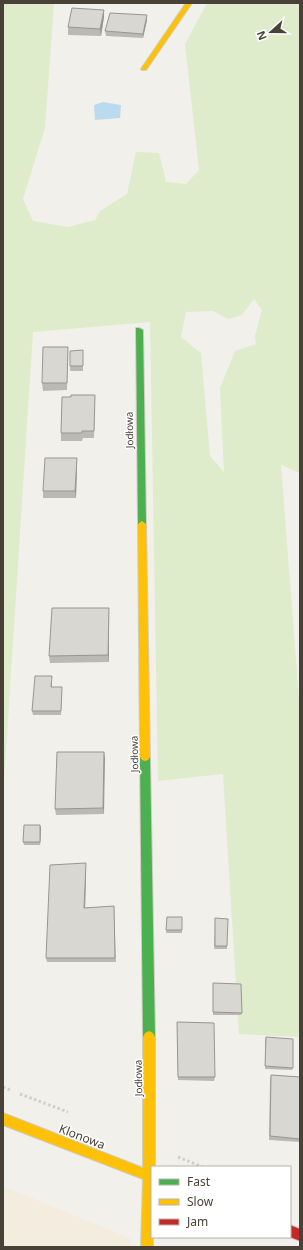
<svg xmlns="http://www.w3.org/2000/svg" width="303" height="1250" viewBox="0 0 303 1250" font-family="'Noto Sans',sans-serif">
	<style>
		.commercial { fill: #f4ecde }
		.green { fill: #deeccb; fill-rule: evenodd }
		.water { fill: #bcdaef }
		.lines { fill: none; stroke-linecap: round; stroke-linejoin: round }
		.fast-casing { stroke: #d0cdc2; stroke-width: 2 }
		.slow-casing { stroke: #d0cdc2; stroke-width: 2 }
		.jam-casing { stroke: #d0cdc2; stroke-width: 2 }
		.path { stroke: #d2cfcb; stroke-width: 3; stroke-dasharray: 2.5 2.5; stroke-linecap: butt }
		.fast { fill: #4caf50; fill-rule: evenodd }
		.slow { fill: #ffc107; fill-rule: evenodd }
		.jam { fill: #c62828; fill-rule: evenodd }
		.wall { fill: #bbb9b5 }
		.shaded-wall { fill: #989693 }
		.building { fill: #d9d7d2; stroke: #989693 }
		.labels { text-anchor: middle; stroke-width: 3; stroke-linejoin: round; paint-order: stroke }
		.street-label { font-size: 10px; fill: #484137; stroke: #fff }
		.near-street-label { font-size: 12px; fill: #484137; stroke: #fff }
	</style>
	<rect width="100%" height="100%" fill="#f1f0eb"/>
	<!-- commercial -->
	<polygon class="commercial" points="3,1186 131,1239 130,1247 3,1247"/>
	<!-- green -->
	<path class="green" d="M 3,3 L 54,3 L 45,128 L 23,199 L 33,221 L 68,227 L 95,220 L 100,211 L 127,194 L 136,152 L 159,153 L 166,182 L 186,184 L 199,170 L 185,44 L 207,3 L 300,3 L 300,473 L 281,465 L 300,712 L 300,1037 L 239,1034 L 223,774 L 158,781 L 150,322 L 33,332 L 3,797 ZM 254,299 L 262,310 L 255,336 L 256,344 L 235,351 L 220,388 L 224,472 L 210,456 L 201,353 L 181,337 L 186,312 L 213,311 L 228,319 L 242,315 Z"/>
	<!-- water -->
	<polygon class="water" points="103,102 121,105 120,118 95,120 94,105"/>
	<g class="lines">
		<!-- fast casing -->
		<g class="fast-casing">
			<g id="fast">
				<polygon points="136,328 139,328 143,330 146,524 142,527 138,524"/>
				<polygon points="145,753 148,754 150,757 155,1037 153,1041 149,1043 145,1041 143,1037 140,757 142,754"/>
			</g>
		</g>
		<!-- slow casing -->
		<g class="slow-casing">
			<g id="slow">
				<polygon points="186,3 192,3 146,70 142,70 141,69"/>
				<polygon points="142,521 146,524 150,757 148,760 145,761 142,760 140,757 138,524"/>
				<polygon points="149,1031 153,1033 155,1037 155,1167 152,1167 153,1247 141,1247 143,1179 3,1125 3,1113 143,1168 143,1037 145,1033"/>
			</g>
		</g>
		<!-- jam casing -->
		<g class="jam-casing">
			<polygon id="jam" points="290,1225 300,1229 300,1241 290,1237"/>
		</g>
		<!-- path -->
		<g class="path">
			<polyline points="3,1087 10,1090"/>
			<polyline points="20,1094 68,1112"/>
			<polyline points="178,1157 203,1167"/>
		</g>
		<!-- fast -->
		<use href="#fast" class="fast"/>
		<!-- slow -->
		<use href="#slow" class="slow"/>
		<!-- jam -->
		<use href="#jam" class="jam"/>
	</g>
	<!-- wall -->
	<g class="wall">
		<polygon points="104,10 104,17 101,36 68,35 68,27"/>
		<polygon points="147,15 147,20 143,38 106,36 105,31"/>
		<polygon points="68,347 68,354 67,390 43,391 42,383"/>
		<polygon points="83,350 83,371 70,371 70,366"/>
		<polygon points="95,395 95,402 94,438 83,438 82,441 61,441 61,433 71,397"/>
		<polygon points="77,458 77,465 76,498 43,498 43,491"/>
		<polygon points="109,608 109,662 50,663 49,656"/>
		<polygon points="52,680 52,687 62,687 62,691 61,715 33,715 32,711"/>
		<polygon points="104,752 104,814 56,815 55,809"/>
		<polygon points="41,828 40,845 24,845 23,842"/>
		<polygon points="86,863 86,869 85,908 114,906 116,962 47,962 46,958"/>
		<polygon points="167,917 182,917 182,933 166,933"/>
		<polygon points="215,918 227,946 227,949 214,949"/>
		<polygon points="213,983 242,1013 241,1015 213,1015"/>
		<polygon points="177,1022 215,1077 214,1081 178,1080"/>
		<polygon points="266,1037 293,1068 292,1070 265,1069 265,1040"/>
		<polygon points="271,1075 300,1077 300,1142 269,1140 270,1079"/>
	</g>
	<!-- shaded-wall -->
	<g class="shaded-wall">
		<polygon points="104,10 104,17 101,36 100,29"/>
		<polygon points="147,15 147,20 143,38 143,34"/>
		<polygon points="77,458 77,465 76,498 75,491"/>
		<polygon points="109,608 109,662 108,655"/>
		<polygon points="104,752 105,758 104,814 103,808"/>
		<polygon points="40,825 41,828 40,845"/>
		<polygon points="86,863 86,869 85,913 84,908"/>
	</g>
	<!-- building -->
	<g class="building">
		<polygon points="72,8 104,10 100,29 68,27"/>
		<polygon points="110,13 147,15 143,34 105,31"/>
		<polygon points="43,347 68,347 67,383 42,383"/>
		<polygon points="83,350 83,366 70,366 70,351"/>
		<polygon points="71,395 95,395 94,431 82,431 82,433 61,433 62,397 71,397"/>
		<polygon points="45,458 77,458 75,491 43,491"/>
		<polygon points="52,608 109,608 108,655 49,656"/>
		<polygon points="35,676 52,676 51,687 62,687 61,711 32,711"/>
		<polygon points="57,752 104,752 103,808 55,809"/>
		<polygon points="24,825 40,825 40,842 23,842"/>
		<polygon points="86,863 84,908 114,906 115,958 46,958 50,865"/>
		<polygon points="167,917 182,917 182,930 166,930"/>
		<polygon points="215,918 228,919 227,946 215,946"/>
		<polygon points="213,983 241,984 242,1013 213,1012"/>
		<polygon points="177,1022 214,1023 215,1077 178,1077"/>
		<polygon points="266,1037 293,1039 293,1068 265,1066"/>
		<polygon points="271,1075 300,1077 300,1139 270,1136"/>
	</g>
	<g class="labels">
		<!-- street labels -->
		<g class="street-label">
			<text transform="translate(129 430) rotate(-91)" y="4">Jodłowa</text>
			<text transform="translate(134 754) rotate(-91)" y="4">Jodłowa</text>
			<text transform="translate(138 1078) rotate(-91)" y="4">Jodłowa</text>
		</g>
		<!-- near-street labels -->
		<g class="near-street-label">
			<text transform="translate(82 1137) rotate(21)" y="4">Klonowa</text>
		</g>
	</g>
	<!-- border -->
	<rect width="303" height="1250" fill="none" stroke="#484137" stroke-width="8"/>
	<!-- legend -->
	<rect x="151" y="1166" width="140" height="72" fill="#ffffff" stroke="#b6b3af"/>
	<rect x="159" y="1179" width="20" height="6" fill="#4caf50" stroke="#b6b3af"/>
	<text x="187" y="1186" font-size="12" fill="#484137">Fast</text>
	<rect x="159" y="1199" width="20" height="6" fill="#ffc107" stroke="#b6b3af"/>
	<text x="187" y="1206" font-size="12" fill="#484137">Slow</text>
	<rect x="159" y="1219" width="20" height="6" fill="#c62828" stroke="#b6b3af"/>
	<text x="187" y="1226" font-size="12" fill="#484137">Jam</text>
	<!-- north arrow -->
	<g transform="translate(271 32) rotate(249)" stroke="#ffffff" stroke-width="3" paint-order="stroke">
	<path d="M0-3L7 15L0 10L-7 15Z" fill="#484137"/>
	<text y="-6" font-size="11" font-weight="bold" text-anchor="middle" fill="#484137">N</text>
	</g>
</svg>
